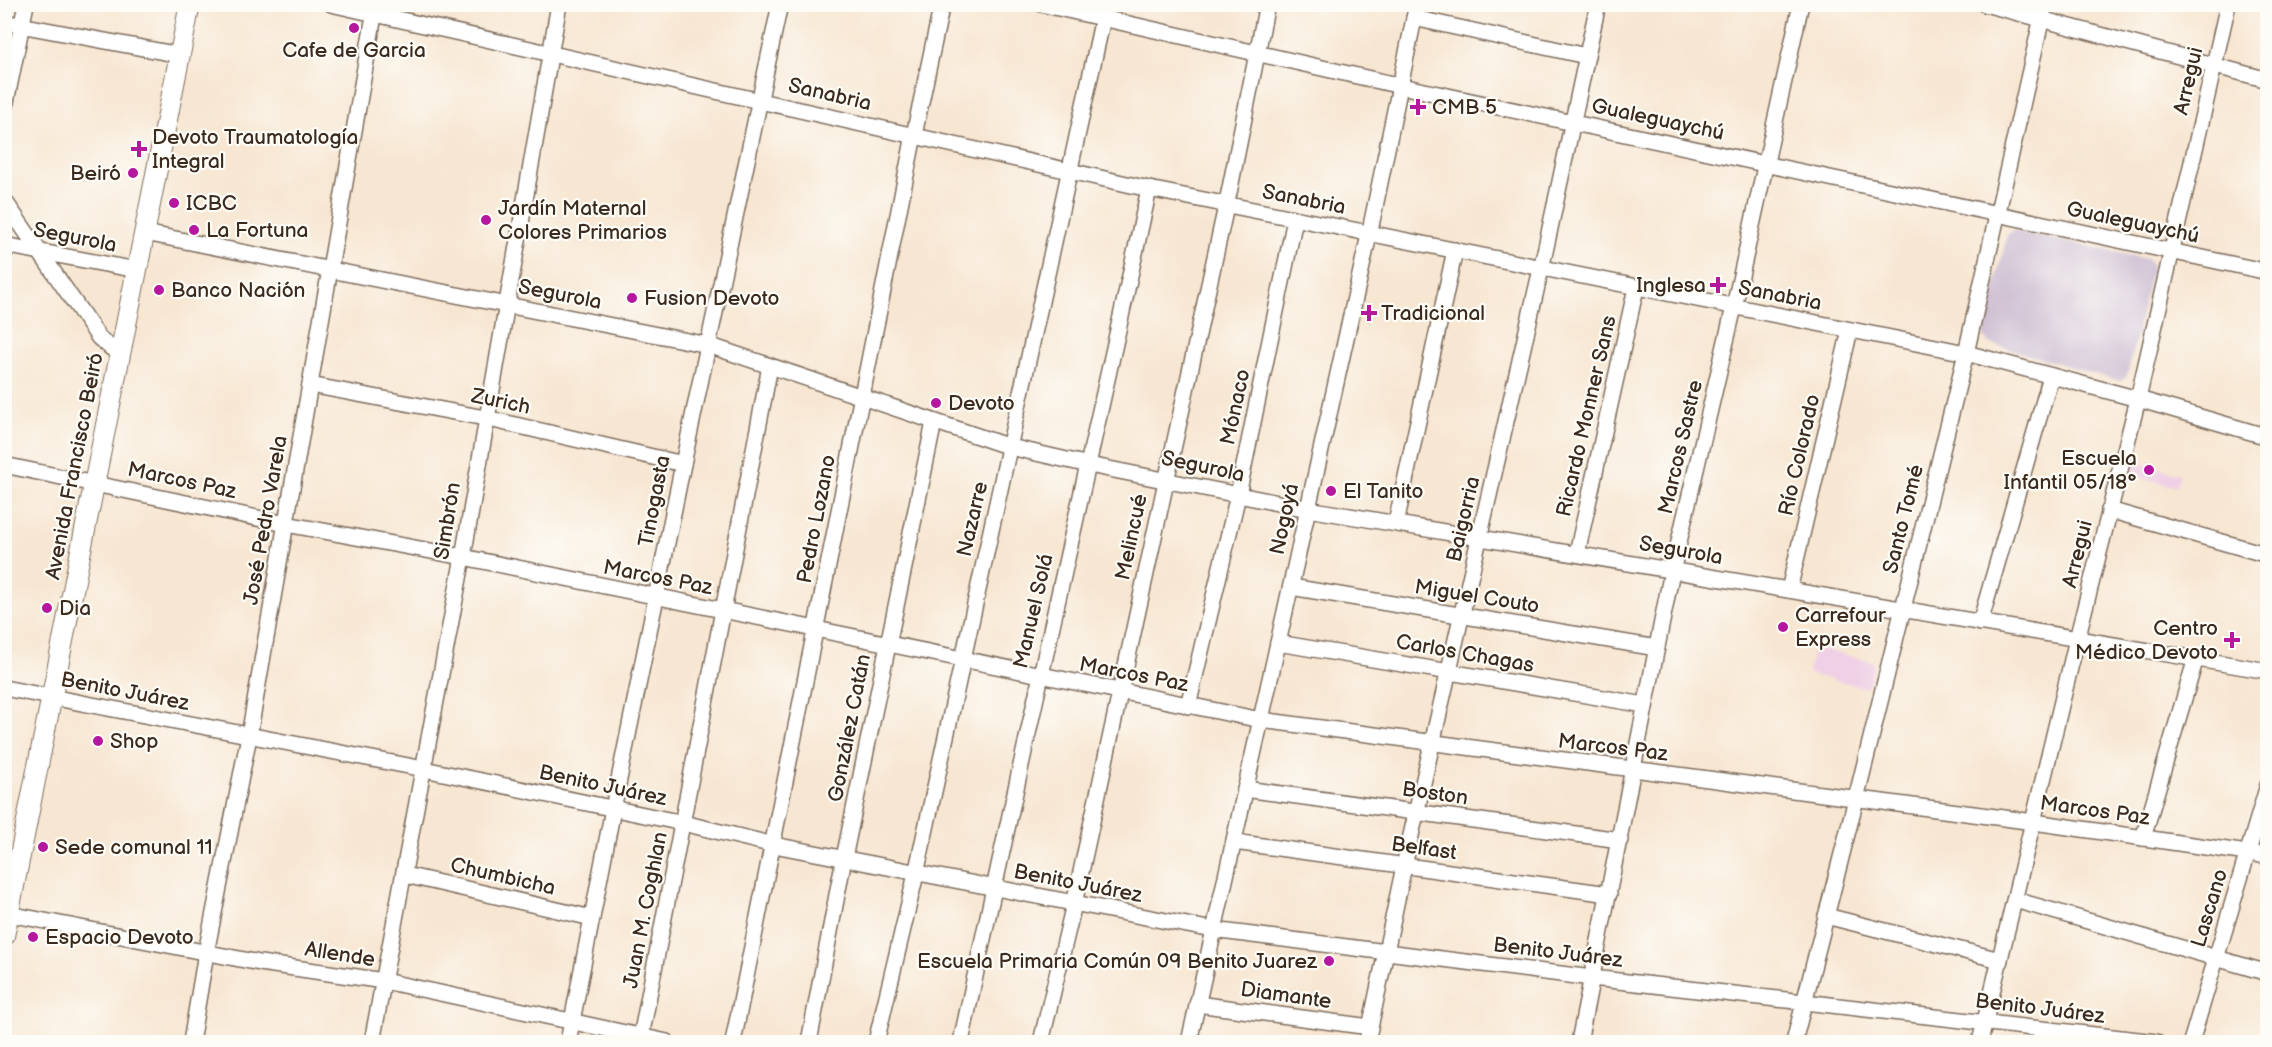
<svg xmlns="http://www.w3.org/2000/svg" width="2272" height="1047" viewBox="0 0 2272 1047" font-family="'Balsamiq Sans',sans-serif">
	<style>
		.built { fill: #efd0e6 }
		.industrial { fill: #cdbed2 }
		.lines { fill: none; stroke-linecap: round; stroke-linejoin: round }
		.minor-casing { stroke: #7d6c5d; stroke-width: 18 }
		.major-casing { stroke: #7d6c5d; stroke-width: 22 }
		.minor { stroke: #fff; stroke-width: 15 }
		.major { stroke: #fff; stroke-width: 20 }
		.poi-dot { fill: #b5179e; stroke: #fdfcf7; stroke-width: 2 }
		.labels { text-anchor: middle; stroke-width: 4.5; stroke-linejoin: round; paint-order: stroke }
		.poi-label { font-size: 21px; fill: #3b2a1e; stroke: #fdfcf7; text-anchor: start }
		.street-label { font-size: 21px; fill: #3b2a1e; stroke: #fdfcf7 }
	</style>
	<rect width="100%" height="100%" fill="#fdfcf7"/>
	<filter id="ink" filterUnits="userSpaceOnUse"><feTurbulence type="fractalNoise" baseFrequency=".0167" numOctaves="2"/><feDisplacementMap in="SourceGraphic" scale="12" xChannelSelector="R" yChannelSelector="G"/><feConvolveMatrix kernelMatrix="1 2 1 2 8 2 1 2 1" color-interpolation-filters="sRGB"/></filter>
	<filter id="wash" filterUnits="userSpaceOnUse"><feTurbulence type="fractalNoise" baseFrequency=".008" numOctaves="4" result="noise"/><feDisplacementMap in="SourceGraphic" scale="24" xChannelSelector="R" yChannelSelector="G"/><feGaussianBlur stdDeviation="1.35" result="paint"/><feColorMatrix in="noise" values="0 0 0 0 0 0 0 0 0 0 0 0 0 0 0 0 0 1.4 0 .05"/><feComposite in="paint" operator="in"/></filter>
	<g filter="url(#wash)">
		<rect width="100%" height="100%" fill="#f7e6d1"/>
		<!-- built -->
		<g class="built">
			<polygon points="2134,461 2180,474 2176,487 2130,474"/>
			<polygon points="1813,647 1874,662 1868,688 1808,674"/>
		</g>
		<!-- industrial -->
		<polygon class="industrial" points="2014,230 2147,259 2152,266 2127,376 2119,381 1988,343 1983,336 2007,235"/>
	</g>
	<g filter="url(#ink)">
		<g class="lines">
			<!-- minor casing -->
			<g class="minor-casing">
				<g id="minor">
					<polyline points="331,4 1149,189 1966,353 2138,399 2268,437"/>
					<polyline points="1041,4 1401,86 2268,272"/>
					<polyline points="1985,4 2268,80"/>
					<polyline points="1414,18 1586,56"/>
					<polyline points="4,22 180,55"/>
					<polyline points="4,112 26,4"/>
					<polyline points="4,200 99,338 120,355"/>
					<polyline points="145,233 708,345 1010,447 1089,465 1308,509 2268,671"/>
					<polyline points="4,245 137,270"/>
					<polyline points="310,385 485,418 683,464"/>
					<polyline points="4,465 286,524 463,557 1261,720 2034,822 2268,856"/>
					<polyline points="2109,510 2268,555"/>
					<polyline points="1396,523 1455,250"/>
					<polyline points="1577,553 1636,288"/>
					<polyline points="1291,587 1657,648"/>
					<polyline points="1789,590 1850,330"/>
					<polyline points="1980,623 2051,376"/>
					<polyline points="1278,643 1645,705"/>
					<polyline points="4,688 424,769 683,823 774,845 1213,930 1592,978 2156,1042"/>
					<polyline points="1188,706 1238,495 1295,219"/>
					<polyline points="1245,789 1620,840"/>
					<polyline points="2143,838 2196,658"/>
					<polyline points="1234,842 1609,894"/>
					<polyline points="405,875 592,918"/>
					<polyline points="2015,900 2268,973"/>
					<polyline points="4,913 260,963 384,981 667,1042"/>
					<polyline points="1826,916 2000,960"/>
					<polyline points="1197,1004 1370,1027"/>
					<polyline points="641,1037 770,366"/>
					<polyline points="191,1042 206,953 249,736 376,4"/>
					<polyline points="372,1042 463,557 559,4"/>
					<polyline points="568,1042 613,809 683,464 780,4"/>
					<polyline points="733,1042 914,135 942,4"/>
					<polyline points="809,1042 844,858 934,422"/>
					<polyline points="876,1042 916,874 1106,4"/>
					<path d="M 961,1042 C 1021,757 1087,474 1149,189"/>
					<polyline points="1041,1042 1074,904 1230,188 1267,4"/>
					<polyline points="1189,1042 1371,226 1417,4"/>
					<polyline points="1367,1042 1404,866 1546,247 1598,4"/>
					<polyline points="1579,1042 1671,576 1734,307 1801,4"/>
					<polyline points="1794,1042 1856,799 1966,353 2045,4"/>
					<polyline points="1980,1042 2077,639 2138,399 2228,4"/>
					<polyline points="2191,1042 2268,785"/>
				</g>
			</g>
			<!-- major casing -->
			<g class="major-casing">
				<polyline id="major" points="4,936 190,4"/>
			</g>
			<!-- minor -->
			<use href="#minor" class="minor"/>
			<!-- major -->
			<use href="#major" class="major"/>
		</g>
	</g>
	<!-- markers -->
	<g class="poi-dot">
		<circle cx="354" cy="28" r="6"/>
		<path d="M1415 98h6v6h6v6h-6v6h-6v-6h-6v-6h6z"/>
		<path d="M136 140h6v6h6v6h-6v6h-6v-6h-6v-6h6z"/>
		<circle cx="133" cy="173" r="6"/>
		<circle cx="174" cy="203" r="6"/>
		<circle cx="486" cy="220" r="6"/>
		<circle cx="194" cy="230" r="6"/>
		<path d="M1715 276h6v6h6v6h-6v6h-6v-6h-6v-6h6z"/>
		<circle cx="159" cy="290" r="6"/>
		<circle cx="632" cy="298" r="6"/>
		<path d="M1366 304h6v6h6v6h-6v6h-6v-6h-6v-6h6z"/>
		<circle cx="936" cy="403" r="6"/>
		<circle cx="2149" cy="470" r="6"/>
		<circle cx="1331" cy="491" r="6"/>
		<circle cx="47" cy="608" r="6"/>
		<circle cx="1783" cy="627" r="6"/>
		<path d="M2229 631h6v6h6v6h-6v6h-6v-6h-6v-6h6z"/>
		<circle cx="98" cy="741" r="6"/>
		<circle cx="43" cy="847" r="6"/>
		<circle cx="33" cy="937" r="6"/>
		<circle cx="1329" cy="961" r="6"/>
	</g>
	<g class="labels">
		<!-- poi labels -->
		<g class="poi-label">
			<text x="354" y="57" text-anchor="middle">Cafe de Garcia</text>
			<text x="1432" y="114">CMB 5</text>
			<text x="152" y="144">Devoto Traumatología<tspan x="152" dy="24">Integral</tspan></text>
			<text x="121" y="180" text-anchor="end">Beiró</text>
			<text x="186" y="210">ICBC</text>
			<text x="498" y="215">Jardín Maternal<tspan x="498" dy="24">Colores Primarios</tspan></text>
			<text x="206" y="237">La Fortuna</text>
			<text x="1706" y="292" text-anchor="end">Inglesa</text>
			<text x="171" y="297">Banco Nación</text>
			<text x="644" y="305">Fusion Devoto</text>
			<text x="1381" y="320">Tradicional</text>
			<text x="948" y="410">Devoto</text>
			<text x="2137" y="465" text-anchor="end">Escuela<tspan x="2137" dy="24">Infantil 05/18°</tspan></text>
			<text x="1343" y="498">El Tanito</text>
			<text x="59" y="615">Dia</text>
			<text x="1795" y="622">Carrefour<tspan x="1795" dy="24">Express</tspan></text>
			<text x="2218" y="635" text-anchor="end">Centro<tspan x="2218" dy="24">Médico Devoto</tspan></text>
			<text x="110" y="748">Shop</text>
			<text x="55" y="854">Sede comunal 11</text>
			<text x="45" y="944">Espacio Devoto</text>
			<text x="1317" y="968" text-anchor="end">Escuela Primaria Común 09 Benito Juarez</text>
		</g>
		<!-- street labels -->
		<g class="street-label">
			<text transform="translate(2188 81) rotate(-77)" y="7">Arregui</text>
			<text transform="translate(830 94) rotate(13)" y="7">Sanabria</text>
			<text transform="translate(1658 119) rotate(12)" y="7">Gualeguaychú</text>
			<text transform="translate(1304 199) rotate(11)" y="7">Sanabria</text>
			<text transform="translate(2133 222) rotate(12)" y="7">Gualeguaychú</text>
			<text transform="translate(75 237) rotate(11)" y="7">Segurola</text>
			<text transform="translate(560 294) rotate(11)" y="7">Segurola</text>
			<text transform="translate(1780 295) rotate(11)" y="7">Sanabria</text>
			<text transform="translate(501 401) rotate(12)" y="7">Zurich</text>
			<text transform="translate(1235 407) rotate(-78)" y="7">Mónaco</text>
			<text transform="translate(1586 416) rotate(-77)" y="7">Ricardo Monner Sans</text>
			<text transform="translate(1680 447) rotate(-77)" y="7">Marcos Sastre</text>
			<text transform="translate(1799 455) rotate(-77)" y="7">Río Colorado</text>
			<text transform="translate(74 466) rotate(-79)" y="7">Avenida Francisco Beiró</text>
			<text transform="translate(1203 466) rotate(12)" y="7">Segurola</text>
			<text transform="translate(182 480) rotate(12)" y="7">Marcos Paz</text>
			<text transform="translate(654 501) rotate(-79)" y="7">Tinogasta</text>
			<text transform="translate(816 519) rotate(-79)" y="7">Pedro Lozano</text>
			<text transform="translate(972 519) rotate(-77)" y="7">Nazarre</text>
			<text transform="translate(1284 519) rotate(-78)" y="7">Nogoyá</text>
			<text transform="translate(1463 519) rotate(-77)" y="7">Baigorria</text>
			<text transform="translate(1903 519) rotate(-76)" y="7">Santo Tomé</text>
			<text transform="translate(265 520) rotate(-80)" y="7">José Pedro Varela</text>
			<text transform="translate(447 521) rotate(-81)" y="7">Simbrón</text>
			<text transform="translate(1131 537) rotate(-78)" y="7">Melincué</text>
			<text transform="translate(1681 550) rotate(10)" y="7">Segurola</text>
			<text transform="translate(2077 554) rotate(-76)" y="7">Arregui</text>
			<text transform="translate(658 577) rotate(11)" y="7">Marcos Paz</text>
			<text transform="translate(1477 596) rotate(9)" y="7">Miguel Couto</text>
			<text transform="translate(1033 611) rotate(-77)" y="7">Manuel Solá</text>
			<text transform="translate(1465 653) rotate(10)" y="7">Carlos Chagas</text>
			<text transform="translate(1134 674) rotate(11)" y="7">Marcos Paz</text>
			<text transform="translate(125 691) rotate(11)" y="7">Benito Juárez</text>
			<text transform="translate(849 728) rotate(-79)" y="7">González Catán</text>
			<text transform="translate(1613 747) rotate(7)" y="7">Marcos Paz</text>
			<text transform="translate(603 785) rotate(12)" y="7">Benito Juárez</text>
			<text transform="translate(1435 793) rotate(8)" y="7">Boston</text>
			<text transform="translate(2095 810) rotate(8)" y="7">Marcos Paz</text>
			<text transform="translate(1424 848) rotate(8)" y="7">Belfast</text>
			<text transform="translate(503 876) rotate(13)" y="7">Chumbicha</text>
			<text transform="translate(1078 883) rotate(11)" y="7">Benito Juárez</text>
			<text transform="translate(2209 908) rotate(-73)" y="7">Lascano</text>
			<text transform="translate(645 910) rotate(-79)" y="7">Juan M. Coghlan</text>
			<text transform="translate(1558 952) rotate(7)" y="7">Benito Juárez</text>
			<text transform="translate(340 954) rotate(9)" y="7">Allende</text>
			<text transform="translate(1286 995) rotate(8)" y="7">Diamante</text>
			<text transform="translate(2040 1008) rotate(7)" y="7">Benito Juárez</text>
		</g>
	</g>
	<!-- margin -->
	<rect width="2272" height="1047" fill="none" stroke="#fdfcf7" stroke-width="24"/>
</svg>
